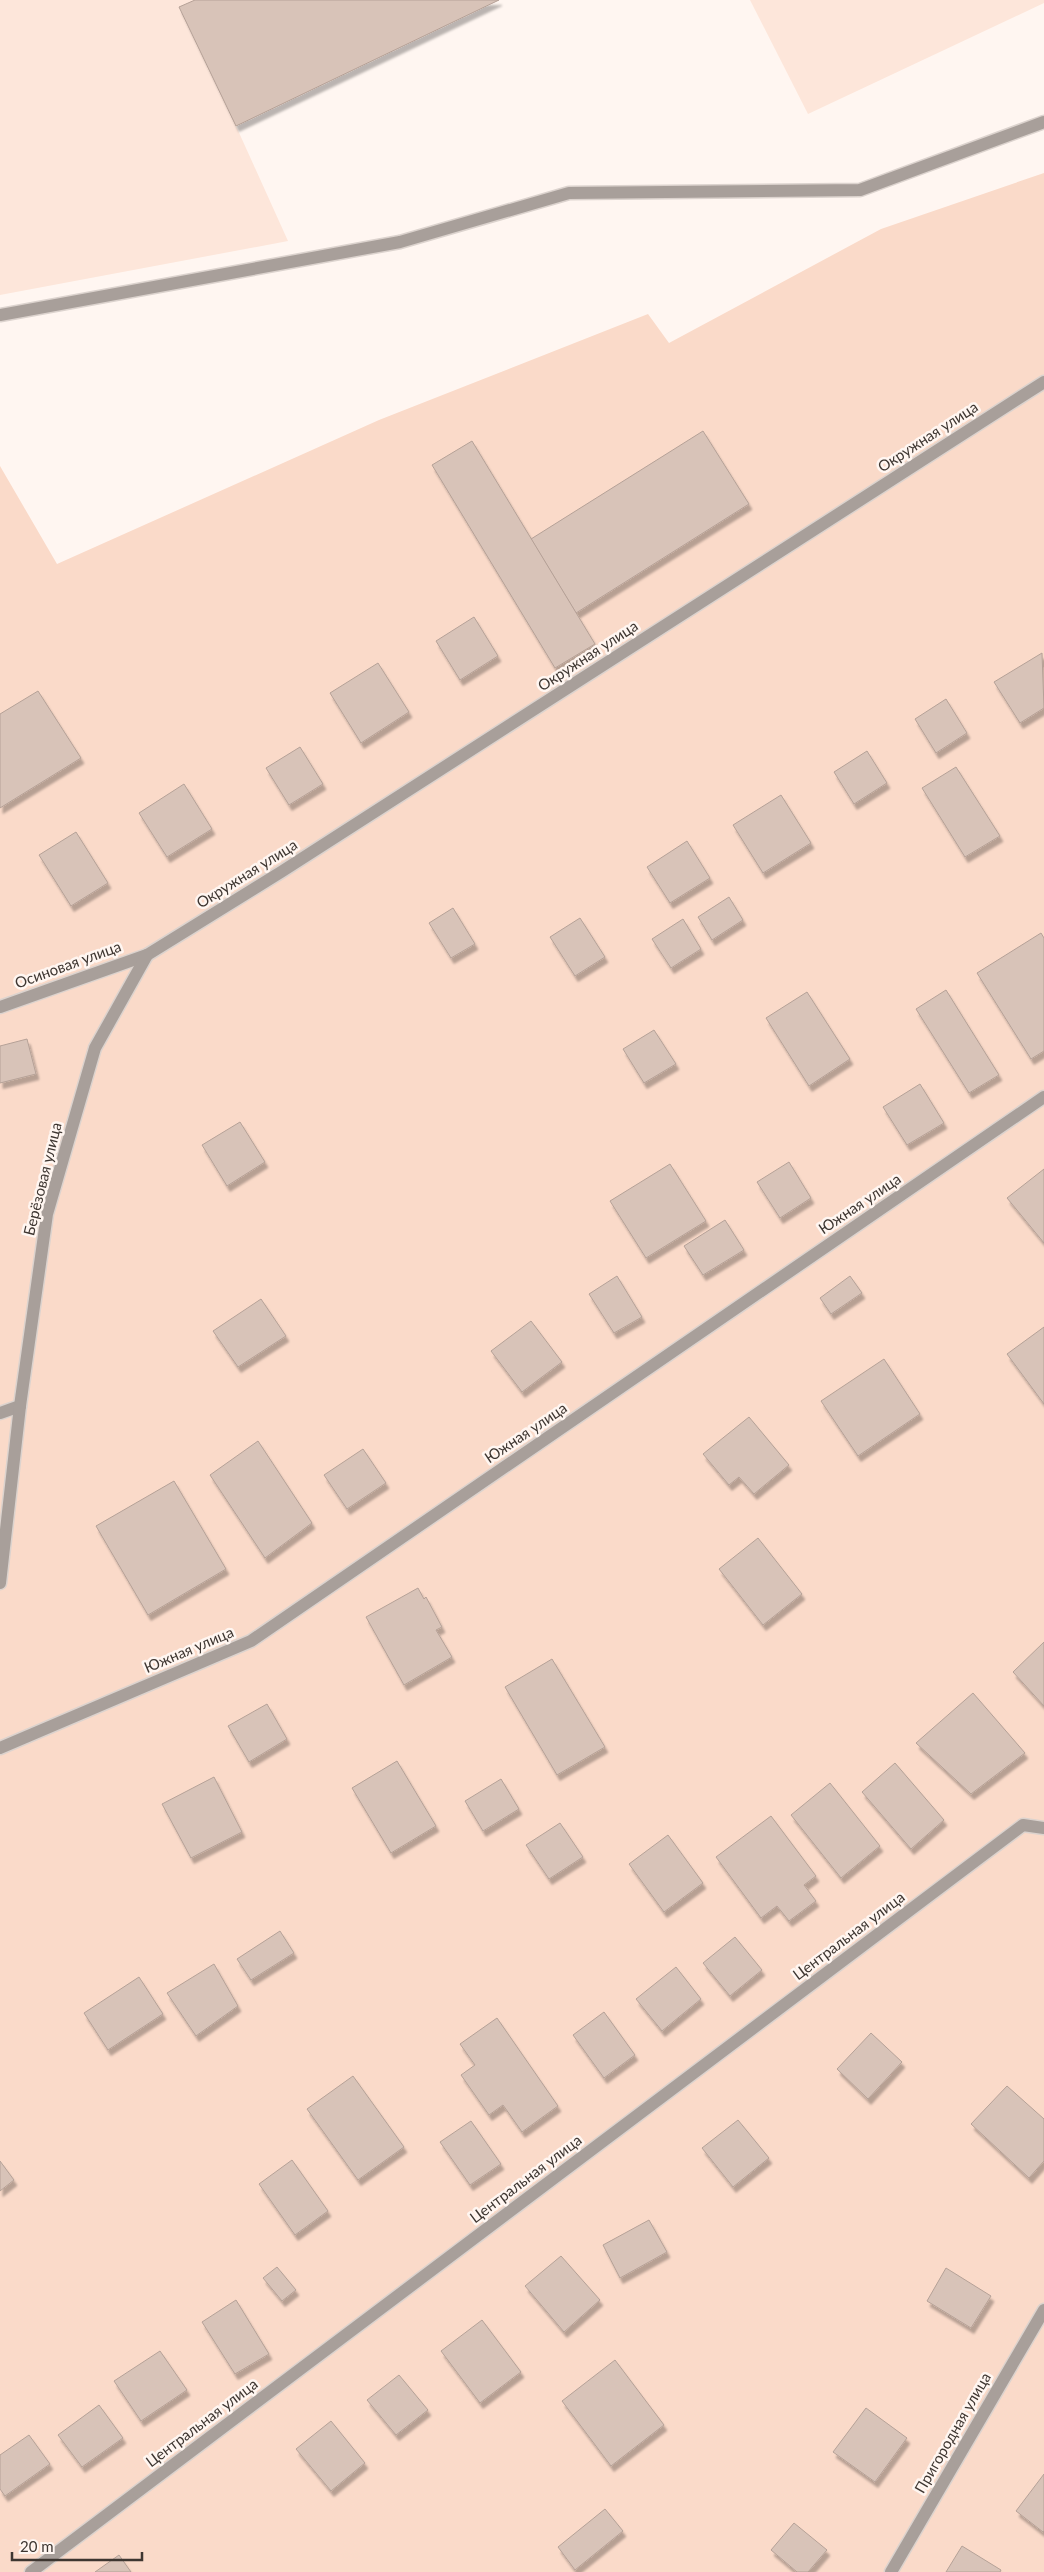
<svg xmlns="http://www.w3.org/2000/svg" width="1044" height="2572" viewBox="0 0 1044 2572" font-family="Lato,sans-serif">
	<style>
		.built { fill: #fde6da }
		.green { fill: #fadac9 }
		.building { fill: #d8c3b8; stroke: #b5a197; filter: url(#shadow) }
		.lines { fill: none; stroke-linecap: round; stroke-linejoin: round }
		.lane-casing { stroke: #dcd3ce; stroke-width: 15 }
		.street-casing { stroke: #dcd3ce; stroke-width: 15 }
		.lane { stroke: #a89f9a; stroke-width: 12 }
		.street { stroke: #a89f9a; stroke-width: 12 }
		.labels { text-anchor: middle; stroke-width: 5; stroke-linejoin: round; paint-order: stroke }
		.street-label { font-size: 15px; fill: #3e3631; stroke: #fff6f1 }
	</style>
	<defs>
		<filter id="shadow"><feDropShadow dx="3" dy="5.5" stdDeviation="1" flood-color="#0004"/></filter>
	</defs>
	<rect width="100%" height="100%" fill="#fff6f1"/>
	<!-- built -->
	<g class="built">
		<polygon points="0,0 499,0 236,126 288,241 0,295"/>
		<polygon points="750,0 1044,0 1044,3 808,114"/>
	</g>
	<!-- green -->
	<polygon class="green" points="1044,173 1044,2572 0,2572 0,466 57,564 379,420 648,314 669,343 881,229"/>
	<!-- building -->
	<g class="building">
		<polygon points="195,0 499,0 236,126 179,7"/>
		<polygon points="703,431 749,504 576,613 531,539"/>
		<polygon points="472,441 595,644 555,668 432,465"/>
		<polygon points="474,617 498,656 460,680 436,641"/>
		<polygon points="1042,653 1044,708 1020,723 994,682"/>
		<polygon points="378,663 409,712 361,743 330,693"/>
		<polygon points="38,691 81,758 0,808 0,714"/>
		<polygon points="946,699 967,733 936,753 915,719"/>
		<polygon points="300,747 323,784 289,805 266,768"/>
		<polygon points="867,751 887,783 854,804 834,772"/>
		<polygon points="956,767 1000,836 965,857 922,788"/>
		<polygon points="184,784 212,829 167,857 139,813"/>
		<polygon points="781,795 811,843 763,873 733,825"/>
		<polygon points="76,832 108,883 71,906 39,855"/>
		<polygon points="687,841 710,878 670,903 647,867"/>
		<polygon points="729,897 743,920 712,940 698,917"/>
		<polygon points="453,908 475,944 451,958 429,923"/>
		<polygon points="580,918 605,957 575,976 550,937"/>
		<polygon points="683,919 701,949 671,968 652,939"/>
		<polygon points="1041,933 1044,938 1044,1051 1031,1059 977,973"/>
		<polygon points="946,990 999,1075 969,1093 916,1009"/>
		<polygon points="807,992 850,1059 809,1086 766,1018"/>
		<polygon points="654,1030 676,1064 644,1083 623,1049"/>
		<polygon points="27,1039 36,1074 0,1083 0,1046"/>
		<polygon points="920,1084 944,1123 907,1145 883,1107"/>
		<polygon points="240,1122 265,1162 227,1186 202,1145"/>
		<polygon points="789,1162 811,1198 780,1218 757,1182"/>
		<polygon points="670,1164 706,1221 646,1258 610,1201"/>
		<polygon points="1044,1169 1044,1243 1007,1198"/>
		<polygon points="725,1220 744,1250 703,1275 684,1246"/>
		<polygon points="617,1276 642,1317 614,1333 589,1294"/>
		<polygon points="850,1276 862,1293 831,1314 820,1298"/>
		<polygon points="261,1299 286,1336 238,1367 213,1331"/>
		<polygon points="531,1321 562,1362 522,1392 491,1351"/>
		<polygon points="1044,1327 1044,1404 1007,1354"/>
		<polygon points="884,1359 920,1414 858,1456 821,1401"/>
		<polygon points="749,1417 789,1465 754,1494 739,1477 729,1485 703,1454"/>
		<polygon points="258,1441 312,1523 265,1558 210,1475"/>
		<polygon points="363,1449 386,1483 347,1509 324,1475"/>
		<polygon points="174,1481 226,1569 148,1615 96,1526"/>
		<polygon points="758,1538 802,1594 763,1625 719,1569"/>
		<polygon points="418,1588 424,1599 426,1597 442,1627 436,1630 452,1657 404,1685 366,1617"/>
		<polygon points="1044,1642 1044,1706 1013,1672"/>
		<polygon points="552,1659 605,1747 557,1775 505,1687"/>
		<polygon points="973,1693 1025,1753 971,1794 916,1743"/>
		<polygon points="267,1704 287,1739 249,1762 228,1726"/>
		<polygon points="397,1761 436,1826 391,1853 352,1788"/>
		<polygon points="895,1763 944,1820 911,1849 862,1792"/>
		<polygon points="214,1777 242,1832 191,1858 162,1804"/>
		<polygon points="501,1779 519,1809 483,1831 465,1801"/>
		<polygon points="830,1783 880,1846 841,1878 791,1815"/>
		<polygon points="771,1816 816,1876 804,1885 816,1901 789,1921 777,1906 761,1918 716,1857"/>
		<polygon points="560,1823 583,1857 549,1879 526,1845"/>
		<polygon points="668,1835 703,1883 664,1912 629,1864"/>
		<polygon points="280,1931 294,1953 251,1980 237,1959"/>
		<polygon points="735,1937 762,1970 730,1996 703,1963"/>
		<polygon points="214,1964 238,2006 196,2036 167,1993"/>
		<polygon points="676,1967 701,1999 662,2031 636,1999"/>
		<polygon points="139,1977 163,2014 108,2050 84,2013"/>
		<polygon points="604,2012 635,2055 604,2078 573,2035"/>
		<polygon points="497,2018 558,2106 522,2132 503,2105 489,2115 461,2075 475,2065 460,2044"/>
		<polygon points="871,2033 902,2062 868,2099 837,2069"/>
		<polygon points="353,2076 404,2147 358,2180 307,2109"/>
		<polygon points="1007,2086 1044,2119 1044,2161 1029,2178 971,2124"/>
		<polygon points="738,2120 769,2158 733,2187 702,2148"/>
		<polygon points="471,2121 501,2164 470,2185 440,2142"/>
		<polygon points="292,2160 328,2211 295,2235 259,2184"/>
		<polygon points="0,2161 14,2180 0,2191"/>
		<polygon points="649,2220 667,2252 620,2278 603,2245"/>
		<polygon points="561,2256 600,2300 564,2332 525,2286"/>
		<polygon points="277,2267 296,2290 282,2301 263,2278"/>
		<polygon points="946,2268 991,2296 971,2328 927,2301"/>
		<polygon points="236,2300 269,2354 235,2374 202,2322"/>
		<polygon points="482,2320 521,2372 480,2403 441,2351"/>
		<polygon points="160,2351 187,2390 141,2421 114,2381"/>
		<polygon points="615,2360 664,2425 611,2466 562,2401"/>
		<polygon points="399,2375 428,2410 396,2435 367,2400"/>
		<polygon points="99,2405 123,2438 82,2467 58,2435"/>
		<polygon points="866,2408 907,2438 875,2482 833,2452"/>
		<polygon points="331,2421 365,2463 331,2491 296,2449"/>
		<polygon points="29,2435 50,2464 5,2496 0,2489 0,2455"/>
		<polygon points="1044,2474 1044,2531 1043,2532 1016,2511"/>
		<polygon points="605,2509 623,2531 575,2570 558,2547"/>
		<polygon points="794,2523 827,2550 808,2572 797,2572 771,2550"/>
		<polygon points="962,2546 1001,2570 1000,2572 946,2572"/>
		<polygon points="119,2555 131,2572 95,2572"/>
	</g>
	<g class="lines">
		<!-- lane casing -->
		<g class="lane-casing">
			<polyline id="lane" points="0,315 400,242 569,193 860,190 1044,122"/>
		</g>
		<!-- street casing -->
		<g class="street-casing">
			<g id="street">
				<polyline points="0,1007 147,955 281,872 1044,382"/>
				<polyline points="0,1413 20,1406 47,1214 95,1048 147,955"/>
				<polyline points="0,1583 20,1406"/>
				<polyline points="0,1748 251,1641 1044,1097"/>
				<polyline points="31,2572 1023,1825 1044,1828"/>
				<polyline points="891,2572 1044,2310"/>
			</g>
		</g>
		<!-- lane -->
		<use href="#lane" class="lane"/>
		<!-- street -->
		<use href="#street" class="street"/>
	</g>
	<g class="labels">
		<!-- street labels -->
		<g class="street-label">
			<text transform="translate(928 437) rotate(-33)" y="5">Окружная улица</text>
			<text transform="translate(588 656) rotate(-33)" y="5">Окружная улица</text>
			<text transform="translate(247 874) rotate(-32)" y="5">Окружная улица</text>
			<text transform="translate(68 965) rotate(-20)" y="5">Осиновая улица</text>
			<text transform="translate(43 1179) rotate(-76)" y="5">Берёзовая улица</text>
			<text transform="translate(860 1204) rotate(-34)" y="5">Южная улица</text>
			<text transform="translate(526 1433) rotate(-34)" y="5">Южная улица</text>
			<text transform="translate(189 1650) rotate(-23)" y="5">Южная улица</text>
			<text transform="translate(849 1936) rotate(-37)" y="5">Центральная улица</text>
			<text transform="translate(526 2179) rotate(-37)" y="5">Центральная улица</text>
			<text transform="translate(202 2423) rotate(-37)" y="5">Центральная улица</text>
			<text transform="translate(953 2433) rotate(-60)" y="5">Пригородная улица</text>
		</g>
	</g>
	<!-- scale -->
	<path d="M12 2552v8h130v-8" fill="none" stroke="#3e3631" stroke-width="2.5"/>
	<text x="20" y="2552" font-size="15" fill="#3e3631" stroke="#fff6f1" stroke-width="4" paint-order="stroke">20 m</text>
</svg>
